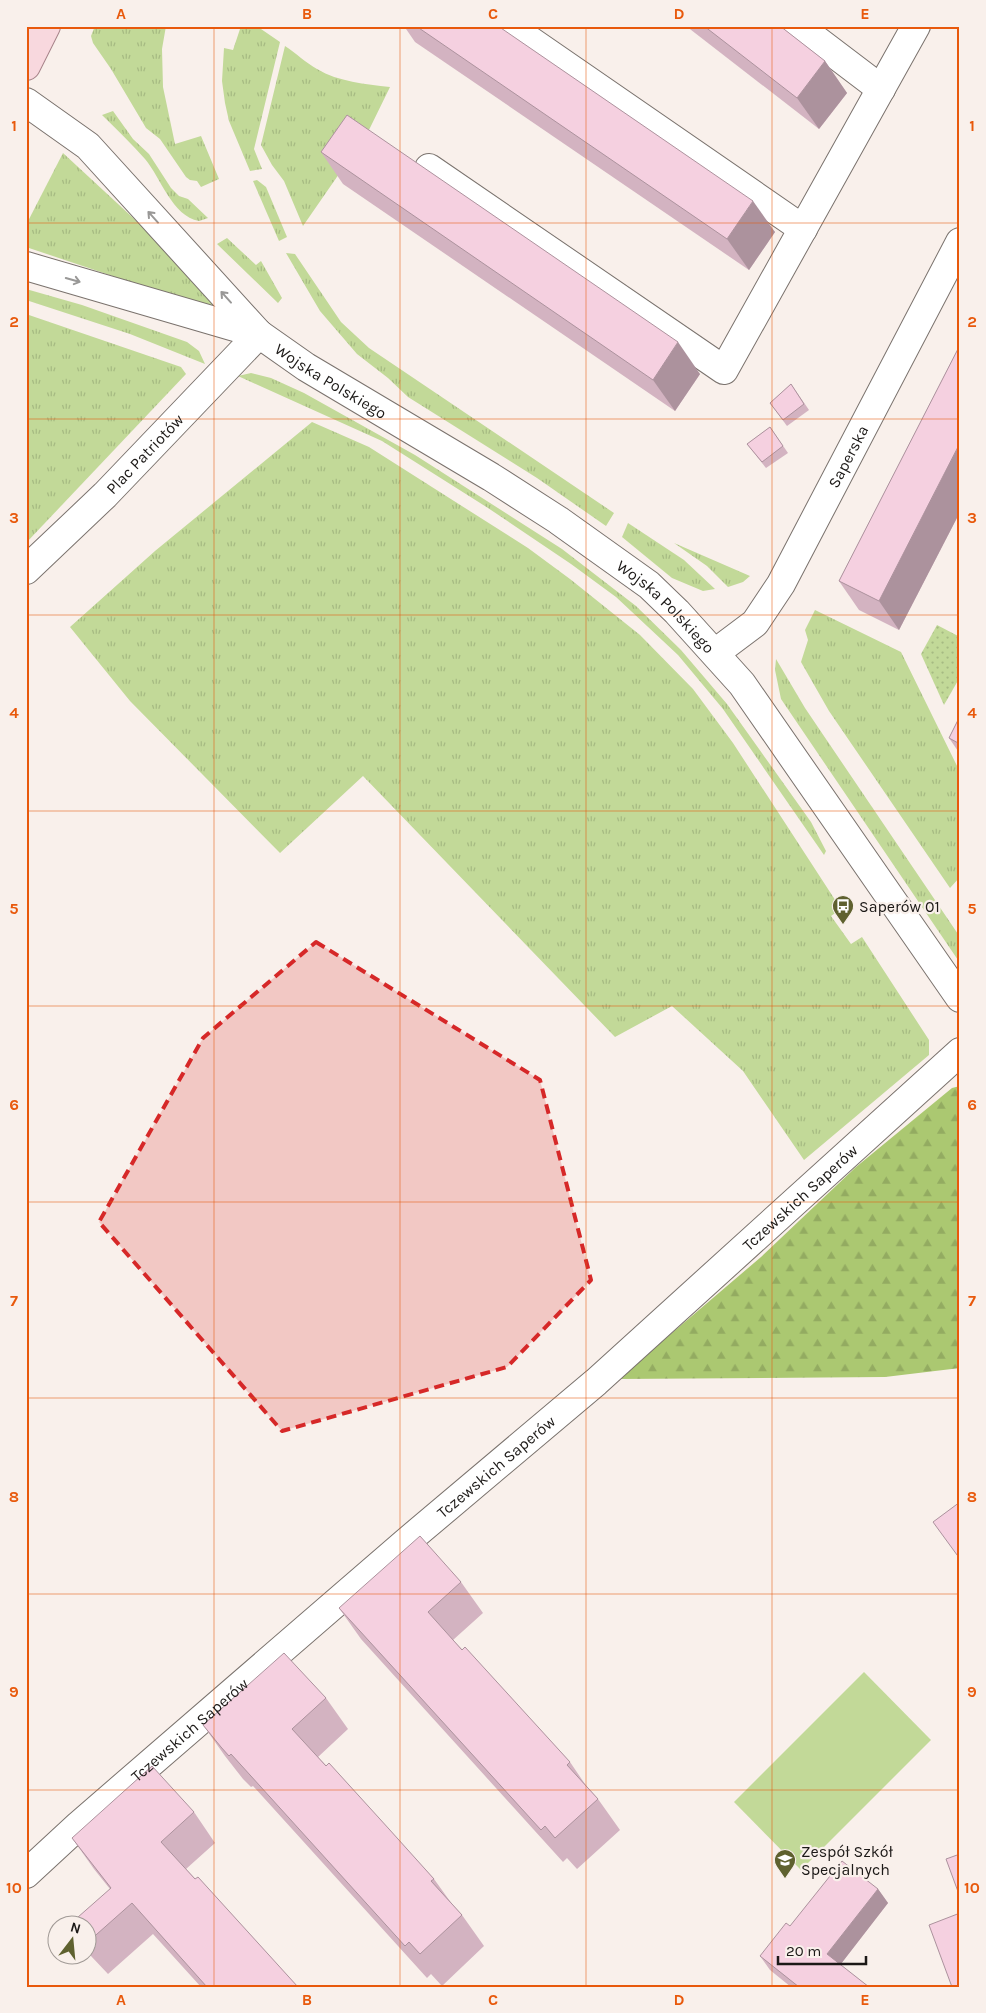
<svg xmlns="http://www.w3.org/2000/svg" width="986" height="2013" viewBox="0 0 986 2013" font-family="Karla,sans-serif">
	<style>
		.grass { fill: url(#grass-tufts) }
		.forest { fill: url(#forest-firs) }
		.park { fill: url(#park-dots) }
		.pitch { fill: #c2d998 }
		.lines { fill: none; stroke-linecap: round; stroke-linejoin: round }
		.street-casing { stroke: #7a726d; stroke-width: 30 }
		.secondary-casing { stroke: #7a726d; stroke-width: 30 }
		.primary-casing { stroke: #a8848a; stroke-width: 30 }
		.street { stroke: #fff; stroke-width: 28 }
		.secondary { stroke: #fff; stroke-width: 28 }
		.primary { stroke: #f8d8de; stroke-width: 28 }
		.wall { fill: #d3b3c1 }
		.shaded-wall { fill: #ac929d }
		.building { fill: #f5d0e0; stroke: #ac929d }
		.oneway { stroke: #999897 }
		.marked { fill: #d62828; fill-opacity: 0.2; stroke: #d62828; stroke-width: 4; stroke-dasharray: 10 6; stroke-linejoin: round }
		.grid { fill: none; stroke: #e8590c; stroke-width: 1; stroke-opacity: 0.55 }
		.labels { text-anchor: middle; stroke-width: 4.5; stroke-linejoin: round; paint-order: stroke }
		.street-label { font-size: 16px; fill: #1c1917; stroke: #f9f0eb }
		.poi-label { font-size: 16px; fill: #1c1917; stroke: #f9f0eb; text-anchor: start }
		.neatline { fill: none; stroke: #e8590c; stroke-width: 2 }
		.grid-label { font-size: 16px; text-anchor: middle; font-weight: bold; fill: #e8590c }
	</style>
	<defs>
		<pattern id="grass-tufts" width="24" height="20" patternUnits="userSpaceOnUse" patternTransform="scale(1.25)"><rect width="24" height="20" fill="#c2d998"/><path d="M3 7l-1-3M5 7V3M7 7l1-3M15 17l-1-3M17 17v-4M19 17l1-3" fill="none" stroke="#a6ba82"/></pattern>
		<pattern id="forest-firs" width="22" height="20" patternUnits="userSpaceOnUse" patternTransform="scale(1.25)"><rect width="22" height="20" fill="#abc871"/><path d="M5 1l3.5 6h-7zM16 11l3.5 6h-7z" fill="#93ab61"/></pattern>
		<pattern id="park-dots" width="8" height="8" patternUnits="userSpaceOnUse" patternTransform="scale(1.25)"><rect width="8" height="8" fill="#c2d998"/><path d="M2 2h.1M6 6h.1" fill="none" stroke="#a6ba82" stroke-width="1.8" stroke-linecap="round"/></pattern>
	</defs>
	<rect width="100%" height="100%" fill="#f9f0eb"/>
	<!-- grass -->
	<g class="grass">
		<polygon points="95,26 166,26 162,49 163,87 175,144 201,136 219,179 201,187 197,181 190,180 186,177 160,139 146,128 111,69 93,43 91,36"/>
		<polygon points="241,26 261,29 280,42 254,149 262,169 250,171 229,121 225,103 222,81 224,48 233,50"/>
		<path d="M 285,46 C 296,53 306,63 317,69 C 339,82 365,84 390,87 L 368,132 L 303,226 L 284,181 L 272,165 L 261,145 Z"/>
		<path d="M 113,111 L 133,139 L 149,154 L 171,188 L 179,196 L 188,199 L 208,218 L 199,221 C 172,216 161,178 145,159 C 132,144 117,130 102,115 Z"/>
		<polygon points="63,153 225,303 217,311 26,247 26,225"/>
		<polygon points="257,180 266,187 287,237 279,241 253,181"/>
		<polygon points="227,238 256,265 261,261 282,298 278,303 217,244"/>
		<polygon points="286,253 295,254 341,322 369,348 614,513 606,526 537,478 408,397 388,378 357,354 320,311"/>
		<polygon points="26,289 82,305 187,342 199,351 205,364 130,334 26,300"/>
		<polygon points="26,314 181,367 186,374 26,543"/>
		<polygon points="251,373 271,378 304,393 415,455 562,549 636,606 681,650 727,704 811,822 826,851 824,855 723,709 678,655 616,597 571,564 488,508 382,441 238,376"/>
		<polygon points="312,422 369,447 528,548 570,579 640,635 693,689 733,743 841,909 831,916 851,944 862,937 929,1040 929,1055 804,1160 743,1071 672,1006 615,1037 363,776 280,853 130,701 70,627 155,551"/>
		<polygon points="628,523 684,560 715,589 703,591 672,578 622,537"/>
		<polygon points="674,543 750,576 743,582 728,587 707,566"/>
		<polygon points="815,610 901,652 960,772 960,877 950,888 829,711 801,662 808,640 805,630"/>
		<polygon points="776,659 805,708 960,937 960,963 781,699 775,670"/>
	</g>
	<!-- forest -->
	<polygon class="forest" points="960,1086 960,1368 885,1377 618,1379 761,1257 856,1167 952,1088"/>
	<!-- park -->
	<polygon class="park" points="937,625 960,637 960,677 944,705 921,654"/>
	<!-- pitch -->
	<polygon class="pitch" points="864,1672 931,1740 801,1870 734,1802"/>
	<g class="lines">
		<!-- street casing -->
		<g class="street-casing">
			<g id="street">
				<polyline points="509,26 803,229"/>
				<polyline points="798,26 881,89"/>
				<polyline points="429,168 724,370 916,26"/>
				<path id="s1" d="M 26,570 L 105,495 L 259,334"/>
				<path id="s2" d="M 715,653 L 755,623 L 781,584 L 960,242"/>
				<path id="s3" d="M 26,1874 L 79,1825 L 405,1543 L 596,1382 L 960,1052"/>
			</g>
		</g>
		<!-- secondary casing -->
		<g class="secondary-casing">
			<g id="secondary">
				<path id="s4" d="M 26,102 L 88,146 L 259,334 L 306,367 L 491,477 L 558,520 L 649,585 L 677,612 L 742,684 L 960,998"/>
				<polyline points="26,266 259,334"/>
			</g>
		</g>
		<!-- primary casing -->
		<g class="primary-casing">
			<polyline id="primary" points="26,66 46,26"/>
		</g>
		<!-- street -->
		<use href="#street" class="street"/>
		<!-- secondary -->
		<use href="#secondary" class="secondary"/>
		<!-- primary -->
		<use href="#primary" class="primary"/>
	</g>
	<!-- wall -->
	<g class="wall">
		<polygon points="404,26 416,26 775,232 749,270 415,42"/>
		<polygon points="686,26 780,26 825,61 847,93 819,129"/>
		<polygon points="321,152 700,374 675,411 343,184"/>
		<polygon points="960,345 960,512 899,630 859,610 839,581"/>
		<polygon points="791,384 809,410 787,426 770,403"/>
		<polygon points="770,427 788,453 766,468 747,444"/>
		<polygon points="960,716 960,754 949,738"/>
		<polygon points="461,1582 483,1613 453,1640 570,1762 587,1787 598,1799 620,1830 577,1869 567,1858 563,1862 361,1639 339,1608"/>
		<polygon points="326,1698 348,1729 318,1757 434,1879 452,1904 462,1915 484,1946 442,1986 431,1974 427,1978 253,1786 251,1787 243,1779 225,1756 203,1725"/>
		<polygon points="194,1812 215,1843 186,1869 298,1987 201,1987 153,1934 108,1974 91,1956 88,1951 88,1926 110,1889 94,1869 72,1838"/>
		<polygon points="878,1889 888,1903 840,1965 869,1987 791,1987 770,1970 760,1956 790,1926"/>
	</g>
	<!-- shaded-wall -->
	<g class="shaded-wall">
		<polygon points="825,61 847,93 819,129 797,98"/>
		<polygon points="753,201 775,232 749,270 727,239"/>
		<polygon points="678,342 700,374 675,411 653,380"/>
		<polygon points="960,443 960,512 899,630 879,601"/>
		<polygon points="878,1889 888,1903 837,1969 827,1954"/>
	</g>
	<!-- building -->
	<g class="building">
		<polygon points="416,26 498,26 753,201 727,239"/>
		<polygon points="704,26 780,26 825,61 797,98"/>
		<polygon points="347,115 678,342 653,380 321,152"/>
		<polygon points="960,345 960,443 879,601 839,581"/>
		<polygon points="791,384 804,404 783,420 770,403"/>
		<polygon points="770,427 783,446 762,462 747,444"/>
		<polygon points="960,716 960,744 949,738"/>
		<polygon points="960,1502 960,1559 933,1522"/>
		<polygon points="420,1536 461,1582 428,1612 462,1650 465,1647 570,1762 567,1765 598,1799 555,1838 545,1826 541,1830 339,1608"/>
		<polygon points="284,1653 326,1698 292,1729 326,1766 329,1763 389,1829 434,1879 431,1881 462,1915 420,1954 409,1942 405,1946 231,1754 229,1756 221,1747 203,1725"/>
		<polygon points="152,1766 194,1812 161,1842 195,1879 198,1877 298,1987 207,1987 132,1903 88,1942 88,1926 69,1925 111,1888 72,1838"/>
		<polygon points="960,1854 960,1897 946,1859"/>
		<polygon points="842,1861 878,1889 827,1954 869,1987 799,1987 760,1956 786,1923 790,1926"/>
		<polygon points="960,1913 960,1987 952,1987 929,1925"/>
	</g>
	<!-- one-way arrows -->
	<defs><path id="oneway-shaft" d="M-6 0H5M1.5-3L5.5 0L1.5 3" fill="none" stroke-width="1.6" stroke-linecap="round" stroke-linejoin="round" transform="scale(1.25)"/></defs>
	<g class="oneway">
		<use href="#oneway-shaft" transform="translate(153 217) rotate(-132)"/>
		<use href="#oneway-shaft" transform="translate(73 280) rotate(16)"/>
		<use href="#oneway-shaft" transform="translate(226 297) rotate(-132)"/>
	</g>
	<!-- marked area -->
	<path class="marked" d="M 316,942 L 540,1080 L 591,1280 L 507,1367 L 282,1431 L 99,1222 L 203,1038 Z"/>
	<!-- grid -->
	<path class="grid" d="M 214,26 L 214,1987M 400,26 L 400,1987M 586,26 L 586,1987M 772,26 L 772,1987M 26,223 L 960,223M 26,419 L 960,419M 26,615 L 960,615M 26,811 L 960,811M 26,1006 L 960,1006M 26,1202 L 960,1202M 26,1398 L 960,1398M 26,1594 L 960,1594M 26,1790 L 960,1790"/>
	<!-- icons -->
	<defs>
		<g id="bus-pin" transform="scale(1.125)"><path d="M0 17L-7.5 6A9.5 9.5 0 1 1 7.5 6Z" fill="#5f612f" stroke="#f9f0eb"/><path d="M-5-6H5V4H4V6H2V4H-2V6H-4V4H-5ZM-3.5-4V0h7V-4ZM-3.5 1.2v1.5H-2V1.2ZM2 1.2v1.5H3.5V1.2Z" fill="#fff"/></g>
		<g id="school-pin" transform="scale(1.125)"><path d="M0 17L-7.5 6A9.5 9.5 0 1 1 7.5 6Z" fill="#5f612f" stroke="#f9f0eb"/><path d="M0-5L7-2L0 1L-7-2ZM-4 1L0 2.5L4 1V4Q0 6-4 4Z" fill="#fff"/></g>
	</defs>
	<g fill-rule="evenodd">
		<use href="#bus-pin" x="843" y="906"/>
		<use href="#school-pin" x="785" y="1860"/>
	</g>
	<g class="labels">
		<!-- street labels -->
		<g class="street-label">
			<text dy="6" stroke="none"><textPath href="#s4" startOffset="416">Wojska Polskiego</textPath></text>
			<text dy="6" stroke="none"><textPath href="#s1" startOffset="166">Plac Patriotów</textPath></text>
			<text dy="6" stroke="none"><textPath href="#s2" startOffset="241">Saperska</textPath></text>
			<text dy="6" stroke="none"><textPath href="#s4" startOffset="821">Wojska Polskiego</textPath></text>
			<text dy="6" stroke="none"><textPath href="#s3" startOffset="1028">Tczewskich Saperów</textPath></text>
			<text dy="6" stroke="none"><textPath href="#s3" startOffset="622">Tczewskich Saperów</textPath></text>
			<text dy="6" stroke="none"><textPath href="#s3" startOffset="218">Tczewskich Saperów</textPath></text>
		</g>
		<!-- poi labels -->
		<g class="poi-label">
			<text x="859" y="912">Saperów 01</text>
			<text x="801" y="1857">Zespół Szkół<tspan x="801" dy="18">Specjalnych</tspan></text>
		</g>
	</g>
	<!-- border -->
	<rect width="986" height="2013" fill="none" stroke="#f9f0eb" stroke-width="55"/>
	<!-- north arrow -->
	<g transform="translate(72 1940) rotate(16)"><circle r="24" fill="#f9f0eb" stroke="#a19a96"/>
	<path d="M0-4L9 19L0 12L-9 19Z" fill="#5f612f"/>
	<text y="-8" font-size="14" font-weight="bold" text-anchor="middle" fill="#1c1917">N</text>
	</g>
	<!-- scale -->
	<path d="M778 1956v8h88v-8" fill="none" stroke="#1c1917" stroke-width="2.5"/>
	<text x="786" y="1956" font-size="15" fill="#1c1917" stroke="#f9f0eb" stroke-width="4" paint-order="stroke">20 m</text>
	<rect x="28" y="28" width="930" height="1958" class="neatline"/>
	<g class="grid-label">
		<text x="121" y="19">A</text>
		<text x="307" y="19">B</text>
		<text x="493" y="19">C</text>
		<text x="679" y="19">D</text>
		<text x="865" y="19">E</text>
		<text x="14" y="131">1</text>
		<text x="972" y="131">1</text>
		<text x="14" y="327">2</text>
		<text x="972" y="327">2</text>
		<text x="14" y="523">3</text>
		<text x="972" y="523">3</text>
		<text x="14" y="718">4</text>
		<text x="972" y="718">4</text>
		<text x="14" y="914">5</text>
		<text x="972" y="914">5</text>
		<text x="14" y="1110">6</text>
		<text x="972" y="1110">6</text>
		<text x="14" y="1306">7</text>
		<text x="972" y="1306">7</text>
		<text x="14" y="1502">8</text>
		<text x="972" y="1502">8</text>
		<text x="14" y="1697">9</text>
		<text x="972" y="1697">9</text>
		<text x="14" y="1893">10</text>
		<text x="972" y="1893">10</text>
		<text x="121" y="2005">A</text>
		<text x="307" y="2005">B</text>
		<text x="493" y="2005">C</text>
		<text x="679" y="2005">D</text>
		<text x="865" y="2005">E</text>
	</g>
</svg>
